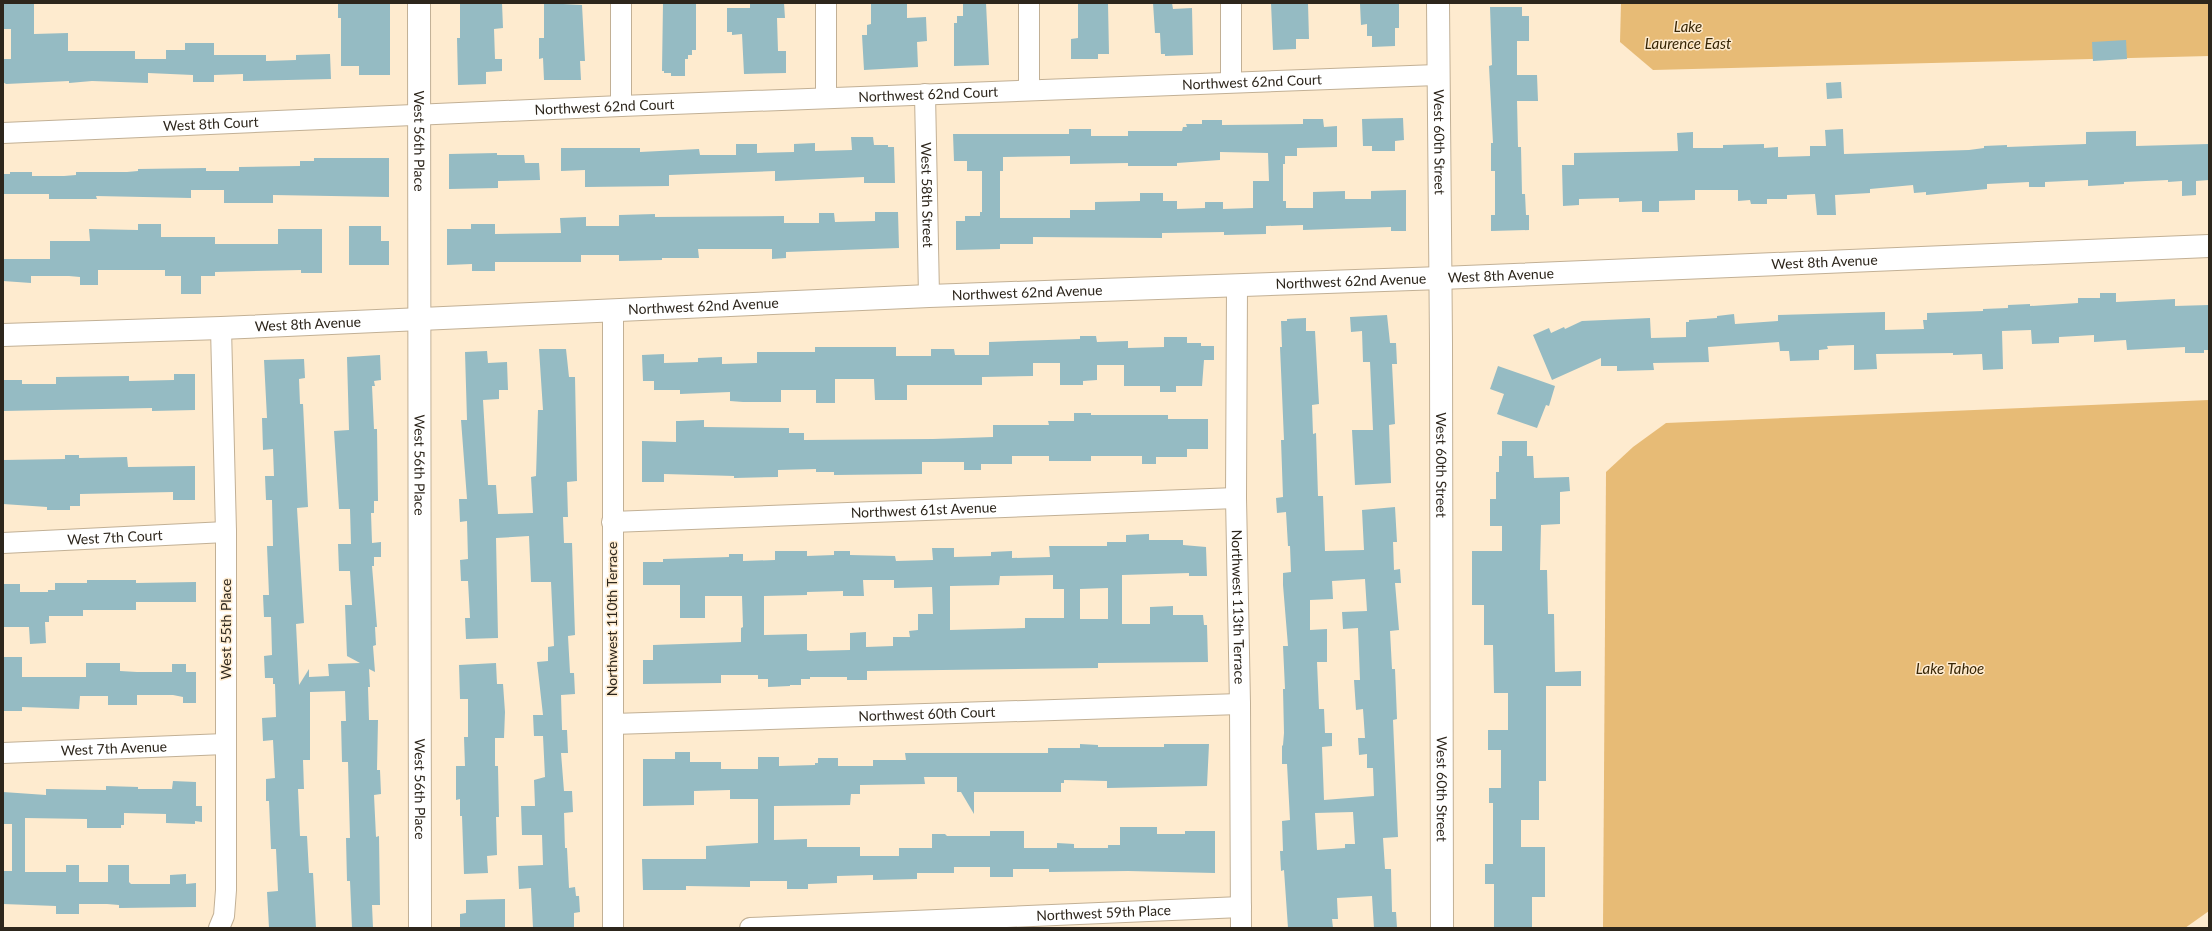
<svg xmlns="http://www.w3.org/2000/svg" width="2212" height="931" viewBox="0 0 2212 931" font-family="Lato,sans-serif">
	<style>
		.water { fill: #e7bb76 }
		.building { fill: #95bbc3; fill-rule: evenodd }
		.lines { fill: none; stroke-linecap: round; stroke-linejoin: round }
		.minor-casing { stroke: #c2b095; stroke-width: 22 }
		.tertiary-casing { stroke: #c2b095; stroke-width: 24 }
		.minor { stroke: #fff; stroke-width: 20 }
		.tertiary { stroke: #fff; stroke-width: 22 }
		.labels { text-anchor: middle; stroke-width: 3; stroke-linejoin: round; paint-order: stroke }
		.street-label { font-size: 14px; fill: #2d261c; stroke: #feebcf }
		.water-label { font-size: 15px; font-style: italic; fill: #382606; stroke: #feebcf }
	</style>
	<rect width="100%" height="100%" fill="#feebcf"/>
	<!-- water -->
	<g class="water">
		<polygon points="1621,3 2209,3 2209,56 1653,70 1620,42"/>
		<polygon points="2209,400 2209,911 2185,928 1603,928 1606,472 1633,447 1666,423"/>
	</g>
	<!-- building -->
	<g class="building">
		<polygon points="3,3 34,3 34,34 68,33 68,51 135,51 135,59 166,59 166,50 185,50 185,43 214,43 214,55 266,55 266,61 296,60 296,55 330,54 331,79 243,81 243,74 214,75 214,82 193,82 193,75 148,73 148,83 92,81 69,83 69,81 6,84 3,82 3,59 11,59 11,29 3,29"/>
		<polygon points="338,3 390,3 390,75 359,75 359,66 341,66 341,18 338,18"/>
		<polygon points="460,3 502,3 503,28 494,29 495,59 502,59 502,71 486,72 486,84 458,85 457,38 460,38"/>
		<polygon points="544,3 582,5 585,61 580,61 581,80 544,80 543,58 539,59 539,38 544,38"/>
		<polygon points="663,3 696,3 696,50 692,50 692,55 688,55 688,59 685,59 685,76 671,76 671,73 664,73 664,71 662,71"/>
		<polygon points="750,3 784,3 785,18 777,18 778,51 786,51 786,73 744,74 742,34 732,35 732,32 727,32 727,8 750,8"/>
		<polygon points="871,3 907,3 907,18 926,17 927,41 917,42 918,67 864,70 862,35 867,35 867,25 871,24"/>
		<polygon points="963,3 986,3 989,65 954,66 954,23 957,23 957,16 963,16"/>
		<polygon points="1078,3 1108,3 1109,54 1098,54 1098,59 1071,59 1071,39 1078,38"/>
		<polygon points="1153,3 1172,3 1173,9 1192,8 1193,55 1165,56 1165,54 1161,54 1160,33 1155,33"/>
		<polygon points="1271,3 1308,3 1309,39 1296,39 1296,49 1273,50"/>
		<polygon points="1399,3 1399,28 1395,28 1395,46 1372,47 1372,36 1367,36 1367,24 1361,25 1360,4"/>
		<polygon points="1490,7 1522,7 1522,16 1529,16 1529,41 1517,41 1517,75 1537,75 1538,101 1517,101 1518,147 1521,147 1522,194 1525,194 1526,215 1529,215 1529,230 1491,231 1491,215 1495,215 1495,171 1491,171 1491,143 1493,143 1489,66 1492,65"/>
		<polygon points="2126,40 2127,59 2093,61 2092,42"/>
		<polygon points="1841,82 1842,98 1827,99 1826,83"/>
		<polygon points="1403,118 1404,140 1395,141 1395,151 1372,151 1372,146 1363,146 1362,119"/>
		<path d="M 1303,119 L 1323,119 L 1324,127 L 1337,126 L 1337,147 L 1297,148 L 1297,156 L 1285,156 L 1285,164 L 1283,164 L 1283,201 L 1286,201 L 1286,208 L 1313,208 L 1313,192 L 1345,191 L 1345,199 L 1371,199 L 1371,191 L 1406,190 L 1406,231 L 1391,231 L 1391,227 L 1303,230 L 1303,225 L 1266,226 L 1266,234 L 1224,235 L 1224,232 L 1162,233 L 1162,238 L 1033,237 L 1033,244 L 1000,244 L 1000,249 L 956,250 L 956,221 L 965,221 L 965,216 L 980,216 L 980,212 L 982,212 L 982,171 L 967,171 L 967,161 L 954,161 L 953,134 L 1069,134 L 1069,129 L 1091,129 L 1091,136 L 1128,136 L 1128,131 L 1182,131 L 1183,127 L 1187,127 L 1186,124 L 1202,124 L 1202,120 L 1222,120 L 1222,125 L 1303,124 ZM 1220,152 L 1268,153 L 1269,181 L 1253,181 L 1253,208 L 1223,209 L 1223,202 L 1205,202 L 1205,208 L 1177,209 L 1177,201 L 1163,201 L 1163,193 L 1140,193 L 1140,201 L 1095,202 L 1095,210 L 1070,210 L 1070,218 L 1000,218 L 1000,171 L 1003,171 L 1003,157 L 1070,156 L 1070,164 L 1128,163 L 1128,166 L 1177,166 L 1177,163 L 1220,160 Z"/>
		<polygon points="1843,129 1844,154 1969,150 1984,148 1984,146 2007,145 2007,147 2086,144 2086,132 2136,131 2136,146 2209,144 2209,180 2196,181 2196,195 2182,196 2182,181 2168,182 2168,180 2124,182 2124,184 2088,186 2088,180 2045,182 2045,187 2029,187 2029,182 1987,184 1987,189 1926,195 1926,192 1914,193 1913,185 1870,189 1870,193 1835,195 1836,215 1817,215 1815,194 1787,195 1787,199 1767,199 1767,204 1751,204 1750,200 1738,201 1738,190 1695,190 1695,200 1659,201 1659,212 1642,212 1642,201 1619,202 1619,198 1579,199 1579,205 1563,206 1562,165 1574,165 1574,153 1678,151 1677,133 1693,132 1693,148 1723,148 1723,145 1764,144 1764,148 1778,147 1778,157 1810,156 1810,146 1826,146 1825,130"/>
		<polygon points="851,137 873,137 874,145 888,145 888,147 894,147 895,183 864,183 864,177 775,181 775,171 669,175 669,186 585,187 585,170 561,171 561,148 640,148 640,152 699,149 700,155 736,155 736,144 757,144 757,153 794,152 794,144 815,143 815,151 852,150"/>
		<polygon points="497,153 497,155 524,155 525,163 539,163 540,180 498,181 498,188 449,189 449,154"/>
		<polygon points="314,158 389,158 389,197 273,195 273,203 224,203 224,190 191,190 191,198 96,196 97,199 49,199 49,194 3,194 3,174 10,174 10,172 32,172 32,176 64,176 76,175 76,172 127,172 138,171 138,169 206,168 206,171 239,171 239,167 300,166 300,161 314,161"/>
		<polygon points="875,212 898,212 899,248 786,252 786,258 772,259 772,249 698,249 699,258 662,258 662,260 619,261 619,255 581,255 581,262 495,262 495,271 472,271 472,264 447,265 447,229 471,229 471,224 495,224 495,234 561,233 560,218 586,217 586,226 619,226 619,215 655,214 655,217 784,216 784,223 819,223 819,213 834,213 835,222 875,221"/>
		<polygon points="138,224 161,224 161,237 215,237 215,244 278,244 278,229 322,229 322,273 301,273 301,270 215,272 215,276 201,276 201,294 181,294 181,276 165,276 165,270 98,270 98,285 80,285 80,277 69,276 31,276 31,283 3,281 3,259 50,259 50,241 90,241 89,229 138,230"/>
		<polygon points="349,226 381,226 381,241 389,241 389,265 349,265"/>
		<polygon points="2100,293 2116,293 2116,302 2175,299 2175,306 2209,305 2209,350 2204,350 2204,353 2185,353 2185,347 2127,350 2126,340 2094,342 2094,335 2059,337 2059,343 2032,344 2031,330 2002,331 2003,369 1983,370 1982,354 1953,355 1953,353 1876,354 1877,369 1854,370 1854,345 1827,346 1828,349 1819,350 1819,360 1790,361 1789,351 1780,351 1779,342 1708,347 1709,362 1653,363 1654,370 1617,371 1617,366 1601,366 1601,358 1552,380 1533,335 1549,328 1551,333 1564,327 1565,329 1582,321 1650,318 1651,338 1686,337 1686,322 1689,322 1689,320 1717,318 1717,316 1734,314 1735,324 1778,321 1778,315 1885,312 1885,330 1924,329 1923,320 1927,320 1927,313 1983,311 1983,309 2008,308 2008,305 2030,304 2030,306 2078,303 2078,298 2100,298"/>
		<polygon points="1387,315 1390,343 1396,343 1397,364 1392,364 1395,424 1389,425 1391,483 1355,485 1352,430 1373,430 1370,362 1363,362 1362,331 1351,332 1350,317"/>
		<path d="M 1306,318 L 1306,331 L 1315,331 L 1319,404 L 1312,405 L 1313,434 L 1316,433 L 1318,496 L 1323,496 L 1325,551 L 1364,550 L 1362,510 L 1395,507 L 1397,542 L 1393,542 L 1394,570 L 1400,569 L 1401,583 L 1395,583 L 1399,630 L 1390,631 L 1392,669 L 1395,669 L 1397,719 L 1393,720 L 1398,837 L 1383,838 L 1385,869 L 1391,869 L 1392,912 L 1396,912 L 1397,928 L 1374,928 L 1372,896 L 1337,898 L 1338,919 L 1332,919 L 1333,928 L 1288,928 L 1284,870 L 1281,871 L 1280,851 L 1283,851 L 1282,821 L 1290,820 L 1287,764 L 1282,764 L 1282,746 L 1283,745 L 1284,733 L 1283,689 L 1285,689 L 1283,646 L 1288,646 L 1283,585 L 1283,573 L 1291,572 L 1290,546 L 1288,546 L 1286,512 L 1277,513 L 1276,498 L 1283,497 L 1281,440 L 1284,440 L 1280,347 L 1282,347 L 1281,321 L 1287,321 L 1287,319 ZM 1365,579 L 1367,611 L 1342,612 L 1343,629 L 1358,628 L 1360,680 L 1354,680 L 1356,710 L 1363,709 L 1365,738 L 1358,738 L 1359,755 L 1367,754 L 1367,768 L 1373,768 L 1374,796 L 1324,800 L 1322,747 L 1332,746 L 1332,733 L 1325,733 L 1324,709 L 1319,709 L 1317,662 L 1327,662 L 1327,629 L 1310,630 L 1310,600 L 1333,599 L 1332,581 ZM 1353,812 L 1355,844 L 1345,844 L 1345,848 L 1317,850 L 1315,813 Z"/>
		<polygon points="1080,336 1096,336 1097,342 1128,341 1128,348 1164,347 1164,337 1187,337 1187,343 1201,343 1201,346 1214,346 1214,360 1204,360 1202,386 1176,386 1176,392 1160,392 1160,386 1124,386 1124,365 1097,365 1097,380 1083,381 1083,385 1060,385 1060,363 1033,363 1033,376 982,377 982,385 907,385 907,400 875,400 874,379 835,379 835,403 816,403 816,390 781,390 781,402 743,402 730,401 730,392 680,394 680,390 654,390 654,381 643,381 642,355 664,354 664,363 698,362 698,358 722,357 722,364 757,363 757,352 815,352 815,347 896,347 896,356 931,356 931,349 954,349 955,355 989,355 989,342 1080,339"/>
		<polygon points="539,349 566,349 569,377 575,377 577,481 567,482 568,517 563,517 564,543 572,543 575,635 568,636 570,673 574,673 575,694 561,695 562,730 567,730 568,753 561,753 564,791 572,791 573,812 564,813 565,848 567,848 569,888 575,887 576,896 579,896 580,912 574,913 574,928 533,928 531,888 519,889 518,866 543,865 542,835 522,835 521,806 535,806 534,780 545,777 543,736 534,736 533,715 543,715 537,662 548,661 548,647 554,646 551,582 531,582 529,536 496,538 498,638 466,639 465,618 470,618 468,581 461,581 460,560 468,559 467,521 460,522 459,499 467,499 461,420 467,420 465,352 487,351 488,363 507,362 508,390 499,390 499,399 483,400 488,485 496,485 498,514 533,513 531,477 536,476 538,410 543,410"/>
		<polygon points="380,355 381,380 374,381 375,386 372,386 374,429 377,429 378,501 374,501 374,513 371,513 372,543 381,542 381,557 374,557 374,566 372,566 377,627 375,627 376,645 373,646 375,672 369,669 370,687 368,687 369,720 378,720 377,770 380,770 381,794 374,795 376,837 379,836 380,905 372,905 373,928 352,928 350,881 347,881 346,838 350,838 348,762 342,762 341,721 346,721 345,691 310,692 310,760 303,760 304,789 298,789 300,836 307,836 309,873 313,873 316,928 269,928 267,892 278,891 276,849 271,849 269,801 266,801 266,779 275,778 273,740 263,741 262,718 276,717 275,684 273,684 273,678 265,678 264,656 272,655 271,617 264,617 263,595 269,595 267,546 273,546 272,500 266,500 265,476 274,476 273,449 263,450 262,418 267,418 264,360 304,359 305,378 299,379 300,404 303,404 308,507 297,508 304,623 296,624 299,685 309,669 309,677 329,676 328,664 360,663 347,656 345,605 352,605 350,571 339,571 338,544 351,544 350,509 339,509 334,431 349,430 347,357"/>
		<polygon points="1498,366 1555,386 1549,406 1546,405 1537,428 1497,414 1504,394 1490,389"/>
		<polygon points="174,374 195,374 195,410 152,411 152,408 3,411 3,380 22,380 22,384 56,384 56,377 129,376 129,381 174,380"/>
		<polygon points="1074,413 1091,413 1091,415 1168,415 1168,419 1208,419 1208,449 1187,449 1187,457 1156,457 1156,464 1142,464 1142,456 1091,456 1091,461 1049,461 1049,456 1012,456 1012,464 981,464 981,470 964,470 964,462 922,462 922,474 834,475 834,472 816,472 816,469 778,470 778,477 734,478 734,476 664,474 664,482 642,482 642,441 676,442 676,421 680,421 704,420 704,427 789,428 789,433 804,433 804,440 933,439 993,437 993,425 1049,425 1048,421 1074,421"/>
		<polygon points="1502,441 1527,441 1527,456 1533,456 1534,478 1569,477 1570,491 1560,492 1560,524 1541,525 1540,570 1547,570 1548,614 1554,614 1555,672 1581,671 1581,686 1546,686 1546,781 1539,781 1539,820 1521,820 1521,847 1545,847 1545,897 1532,897 1532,928 1494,928 1494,884 1485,884 1485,864 1493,864 1493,803 1489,803 1489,788 1501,788 1501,750 1488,750 1488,730 1508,730 1508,693 1494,693 1493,645 1484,645 1484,605 1472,605 1472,551 1502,551 1502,526 1490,526 1490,499 1496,499 1496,472 1499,472 1499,456 1502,456"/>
		<polygon points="65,455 79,455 79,458 127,457 128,467 195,466 195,500 173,500 173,492 80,494 80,506 70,506 70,510 47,510 47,507 3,504 3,460 65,459"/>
		<path d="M 1149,534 L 1149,540 L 1183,540 L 1183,545 L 1206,547 L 1207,576 L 1189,576 L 1189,573 L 1122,575 L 1122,624 L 1150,624 L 1150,607 L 1173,606 L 1173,615 L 1203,615 L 1204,625 L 1207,625 L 1208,662 L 1098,663 L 1098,668 L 867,671 L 867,680 L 847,680 L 847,677 L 810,677 L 810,679 L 801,679 L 801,685 L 790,685 L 790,686 L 768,687 L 768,679 L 758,679 L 758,675 L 721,675 L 721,683 L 643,684 L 643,660 L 653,660 L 653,645 L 741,642 L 741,628 L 743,627 L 742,596 L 705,596 L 705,618 L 680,618 L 680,585 L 643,585 L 643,562 L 663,562 L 663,559 L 729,557 L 729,554 L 743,554 L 743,561 L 775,560 L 775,551 L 807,551 L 807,556 L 834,555 L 834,551 L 850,551 L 850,555 L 895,556 L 896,561 L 933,560 L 932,548 L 954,548 L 954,557 L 991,556 L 991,552 L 1012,551 L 1012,558 L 1050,557 L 1049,546 L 1107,546 L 1107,542 L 1126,542 L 1126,535 ZM 1053,575 L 1053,589 L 1064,589 L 1064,618 L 1025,618 L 1025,628 L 950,630 L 950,586 L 999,585 L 1000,576 ZM 863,580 L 894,580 L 894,588 L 932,587 L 933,614 L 918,614 L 918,630 L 909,631 L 910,637 L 893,637 L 893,646 L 866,647 L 866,632 L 850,633 L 850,650 L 810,651 L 807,650 L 807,634 L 764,635 L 764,596 L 807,595 L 807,592 L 843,591 L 843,596 L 864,596 ZM 1108,588 L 1108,619 L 1080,619 L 1080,589 Z"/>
		<polygon points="87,580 136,580 136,583 196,582 196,602 136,602 136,610 83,610 83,616 49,616 49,622 45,622 46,643 30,644 29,627 3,627 3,584 20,584 20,592 48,592 48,590 55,590 55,583 87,583"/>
		<polygon points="3,657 22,657 22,677 86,677 86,663 120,663 120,671 137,672 172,672 172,664 186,664 186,672 196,672 196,703 183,703 183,697 173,695 137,695 137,705 108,705 108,696 80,696 79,709 22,707 22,711 3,711"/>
		<polygon points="496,663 497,684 503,684 505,712 504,738 495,738 495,766 498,766 499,817 496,817 497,855 487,856 488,873 464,874 462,816 460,816 460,799 456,800 456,766 465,766 464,737 468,737 468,699 460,699 459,665"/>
		<polygon points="1080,744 1098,745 1098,747 1164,747 1164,744 1209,744 1207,786 1107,788 1107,781 1064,780 1064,783 1061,783 1061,792 974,792 974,814 961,792 957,792 957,777 924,777 925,784 860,785 860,794 851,794 850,805 774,806 774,840 807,839 807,847 860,847 860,856 899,856 899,848 932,848 932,834 945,834 947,836 990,836 990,831 1024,831 1024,848 1057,848 1057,843 1074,844 1074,848 1108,848 1108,845 1120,845 1120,827 1157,827 1157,834 1185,834 1185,831 1215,831 1215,873 1128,871 1049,872 1049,869 1013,869 1013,877 990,877 990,867 954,867 954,873 917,873 917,879 873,880 873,875 837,876 837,883 808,884 808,889 787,889 787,881 750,881 750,887 686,886 686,890 643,890 642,859 706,859 706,846 758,843 758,799 730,799 730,790 694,791 694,805 643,806 643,759 675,759 675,752 690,752 690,762 721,762 721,769 758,769 758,757 779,757 779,766 815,765 815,763 818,763 818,758 838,758 838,766 873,766 873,760 906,760 905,753 1048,753 1048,748 1080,748"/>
		<polygon points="173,781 196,782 196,806 202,806 202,822 195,821 195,824 166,823 166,814 124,813 124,825 121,825 121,828 87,828 87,819 25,818 25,872 66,872 66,865 79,865 79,882 108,882 108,865 129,865 129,882 131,884 170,884 170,875 186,874 186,884 196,883 196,907 119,908 119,905 107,904 79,904 79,914 56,914 56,906 3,904 3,871 12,871 12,824 3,824 3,792 46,795 46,789 106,790 106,786 138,787 138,789 172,789"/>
		<polygon points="505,899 505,928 460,928 460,914 466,913 466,900"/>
	</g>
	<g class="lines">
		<!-- minor casing -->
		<g class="minor-casing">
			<g id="minor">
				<polyline points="621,3 621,106"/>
				<polyline points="826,3 826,98"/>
				<polyline points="1029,3 1029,90"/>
				<polyline points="1231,3 1231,82"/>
				<path id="s1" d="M 925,94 L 929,296"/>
				<path id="s2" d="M 3,133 L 621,106 L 1437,75"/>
				<path id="s3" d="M 1237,286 L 1236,498 L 1240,704 L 1241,928"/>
				<polyline points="613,311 613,928"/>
				<path id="s4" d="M 612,522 L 1236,498"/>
				<path id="s5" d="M 3,543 L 226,532"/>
				<path id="s6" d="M 613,724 L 1240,704"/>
				<path id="s7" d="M 3,753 L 225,744"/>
				<polyline points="219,928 224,916 226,890 226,532 221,328"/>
				<path id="s8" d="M 750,928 L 1241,907"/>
			</g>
		</g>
		<!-- tertiary casing -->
		<g class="tertiary-casing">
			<g id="tertiary">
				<path id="s9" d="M 419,3 L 420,928"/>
				<path id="s10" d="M 1438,3 L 1441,343 L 1442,928"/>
				<path id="s11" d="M 3,335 L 221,328 L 929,296 L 1441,278 L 2209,246"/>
			</g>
		</g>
		<!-- minor -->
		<use href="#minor" class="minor"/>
		<!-- tertiary -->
		<use href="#tertiary" class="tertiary"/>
	</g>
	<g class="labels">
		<!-- street labels -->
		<g class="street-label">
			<text dy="5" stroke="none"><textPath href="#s2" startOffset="1250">Northwest 62nd Court</textPath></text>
			<text dy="5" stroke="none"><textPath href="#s2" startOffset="926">Northwest 62nd Court</textPath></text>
			<text dy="5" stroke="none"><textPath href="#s2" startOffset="602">Northwest 62nd Court</textPath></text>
			<text dy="5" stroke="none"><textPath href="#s2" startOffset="208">West 8th Court</textPath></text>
			<text dy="5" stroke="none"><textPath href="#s9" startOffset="138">West 56th Place</textPath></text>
			<text dy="5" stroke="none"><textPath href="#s10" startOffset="139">West 60th Street</textPath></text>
			<text dy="5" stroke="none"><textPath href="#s1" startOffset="101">West 58th Street</textPath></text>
			<text dy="5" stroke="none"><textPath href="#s11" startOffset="1823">West 8th Avenue</textPath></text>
			<text dy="5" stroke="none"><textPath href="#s11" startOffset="1499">West 8th Avenue</textPath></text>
			<text dy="5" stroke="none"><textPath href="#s11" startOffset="1349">Northwest 62nd Avenue</textPath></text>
			<text dy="5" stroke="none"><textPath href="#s11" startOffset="1025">Northwest 62nd Avenue</textPath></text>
			<text dy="5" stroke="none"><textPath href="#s11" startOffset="701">Northwest 62nd Avenue</textPath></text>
			<text dy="5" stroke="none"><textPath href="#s11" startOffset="305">West 8th Avenue</textPath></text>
			<text dy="5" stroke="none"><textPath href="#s10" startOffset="462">West 60th Street</textPath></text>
			<text dy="5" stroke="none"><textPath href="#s9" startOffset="462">West 56th Place</textPath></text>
			<text dy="5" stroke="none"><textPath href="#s4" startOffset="312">Northwest 61st Avenue</textPath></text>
			<text dy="5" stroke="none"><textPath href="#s5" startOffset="112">West 7th Court</textPath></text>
			<text dy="5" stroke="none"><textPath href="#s3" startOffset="321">Northwest 113th Terrace</textPath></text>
			<text transform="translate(612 619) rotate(-90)" y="5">Northwest 110th Terrace</text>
			<text transform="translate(226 629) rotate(-90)" y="5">West 55th Place</text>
			<text dy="5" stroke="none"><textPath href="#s6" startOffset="314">Northwest 60th Court</textPath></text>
			<text dy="5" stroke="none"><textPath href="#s7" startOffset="111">West 7th Avenue</textPath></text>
			<text dy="5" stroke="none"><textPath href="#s9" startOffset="786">West 56th Place</textPath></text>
			<text dy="5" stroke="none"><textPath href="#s10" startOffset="786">West 60th Street</textPath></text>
			<text dy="5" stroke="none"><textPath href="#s8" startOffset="354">Northwest 59th Place</textPath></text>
		</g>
		<!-- water labels -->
		<g class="water-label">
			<text x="1688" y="32">Lake<tspan x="1688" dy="17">Laurence East</tspan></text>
			<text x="1950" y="674">Lake Tahoe</text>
		</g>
	</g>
	<!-- border -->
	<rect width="2212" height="931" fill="none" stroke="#2d261c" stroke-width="8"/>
</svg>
